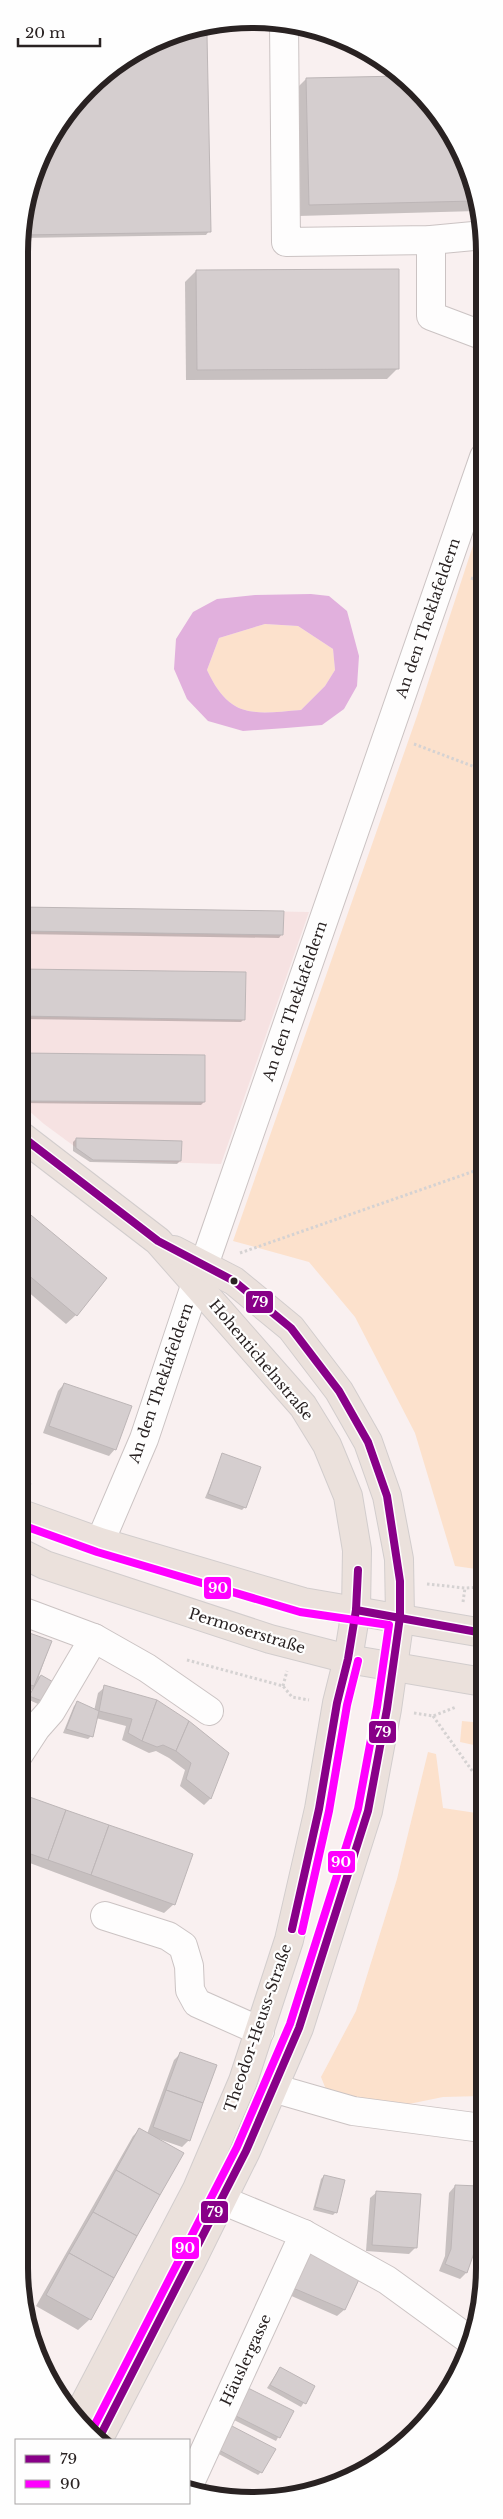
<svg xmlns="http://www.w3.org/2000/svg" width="503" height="2519" viewBox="0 0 503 2519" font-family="'Libre Baskerville',serif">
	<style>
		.built { fill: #f6e2e2 }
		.green { fill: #fce1cc }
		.water { fill: #e1b0dd; fill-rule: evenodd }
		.shadow { fill: #0003 }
		.building { fill: #d5cecf; stroke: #bdb6b7 }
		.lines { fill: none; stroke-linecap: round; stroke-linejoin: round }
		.minor-casing { stroke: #cbc3c3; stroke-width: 30 }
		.major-casing { stroke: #d2cdcd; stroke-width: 30 }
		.path { stroke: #d5d2d2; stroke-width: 3; stroke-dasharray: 2.5 2.5; stroke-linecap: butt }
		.minor { stroke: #fefdfd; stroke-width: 28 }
		.major { stroke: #ebe1dc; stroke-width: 28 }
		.bus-1-casing { stroke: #fefefe; stroke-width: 11 }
		.bus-2-casing { stroke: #fefefe; stroke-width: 11 }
		.bus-1 { stroke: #808; stroke-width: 8 }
		.bus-2 { stroke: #f0f; stroke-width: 8 }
		.bus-dot { fill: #292222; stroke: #fefefe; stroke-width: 2 }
		.labels { text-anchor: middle; stroke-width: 4.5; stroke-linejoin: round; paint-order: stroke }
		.street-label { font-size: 15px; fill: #292222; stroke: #fefefe }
		.rim { fill: none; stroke: #292222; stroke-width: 6 }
		.line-badge { stroke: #fefefe; stroke-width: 2 }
		.badge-label { font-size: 14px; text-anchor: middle; font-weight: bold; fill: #fff }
	</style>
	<rect width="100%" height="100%" fill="#f9f0f0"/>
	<!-- built -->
	<polygon class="built" points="20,907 309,912 221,1164 93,1160 44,1124 20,1103"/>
	<!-- green -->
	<g class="green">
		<polygon points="484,512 483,1570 455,1566 415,1433 355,1317 309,1262 233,1241 417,716"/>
		<path d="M 265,624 L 298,626 L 333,649 L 335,670 L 325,686 L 301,710 C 252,714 230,719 207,670 L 219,638 Z"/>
		<polygon points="462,1721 483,1723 483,1747 460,1742"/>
		<polygon points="428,1752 436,1754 443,1808 483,1814 482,2096 443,2097 404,2105 357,2103 327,2092 321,2077 356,2011 397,1879"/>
	</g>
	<!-- water -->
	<path class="water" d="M 311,594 L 329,596 L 347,611 L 359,656 L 357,686 L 344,709 L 322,725 L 286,728 L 243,731 L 208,721 L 187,699 L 174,669 L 176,639 L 193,612 L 217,599 L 255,595 ZM 265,624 L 298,626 L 333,649 L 335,670 L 325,686 L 301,710 C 252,714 230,719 207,670 L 219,638 Z"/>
	<!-- shadow -->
	<g class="shadow">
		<polygon points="170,37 206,37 209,231 206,235 21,238 21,221 50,135 110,67"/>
		<polygon points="402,77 416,87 460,149 477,211 298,216 295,90 306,79"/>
		<polygon points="196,271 398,368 387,379 186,380 185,282"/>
		<polygon points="20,908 282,934 279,938 20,934"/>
		<polygon points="20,970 245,974 244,1019 241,1022 20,1019"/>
		<polygon points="20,1054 204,1056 204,1102 201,1105 20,1103"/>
		<polygon points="76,1139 180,1161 177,1164 90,1162 73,1151 73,1142"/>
		<polygon points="20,1207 76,1315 66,1324 20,1285"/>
		<polygon points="64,1384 115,1449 109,1456 43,1433 58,1391"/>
		<polygon points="223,1455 245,1507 242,1510 205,1498"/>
		<polygon points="21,1632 51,1642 39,1676 53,1684 38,1704 27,1699 32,1690 19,1686 19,1634"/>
		<polygon points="105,1687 228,1754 210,1799 204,1805 180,1786 185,1770 169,1758 156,1751 149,1753 122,1740 126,1726 96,1718 91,1736 88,1739 63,1733 74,1706 77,1703 94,1711 98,1693"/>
		<polygon points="24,1797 174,1904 164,1913 19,1859 19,1801"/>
		<polygon points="181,2053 216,2066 189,2140 182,2147 156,2138 182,2154 90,2319 78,2330 36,2306 133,2136 139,2130 147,2134 174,2060"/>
		<polygon points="324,2176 336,2212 333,2215 313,2210 321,2179"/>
		<polygon points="455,2186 473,2250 466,2273 460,2279 439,2271 445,2256 449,2193"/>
		<polygon points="377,2192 416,2247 409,2254 366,2251 370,2198"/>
		<polygon points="303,2260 359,2276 344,2310 337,2316 287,2294"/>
		<polygon points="280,2368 314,2387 301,2407 267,2388"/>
		<polygon points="245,2393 292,2412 276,2441 232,2419"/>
		<polygon points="227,2429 261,2472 258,2475 215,2452"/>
	</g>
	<!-- building -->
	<g class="building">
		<polygon points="207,35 211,232 21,235 21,221 50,135 110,67 173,36"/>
		<polygon points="401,76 416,87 460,149 474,201 309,205 306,78"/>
		<polygon points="399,269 399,369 197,370 196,270"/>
		<polygon points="20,907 284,911 283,935 20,931"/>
		<polygon points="20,969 246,972 245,1020 20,1016"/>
		<polygon points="20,1053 205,1055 205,1102 20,1101"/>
		<polygon points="76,1138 182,1141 181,1161 93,1160 76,1148"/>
		<polygon points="20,1206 107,1278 77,1316 20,1268"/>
		<polygon points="64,1383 132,1406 116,1450 49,1426"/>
		<polygon points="222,1453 261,1467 246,1508 208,1494"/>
		<polygon points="21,1630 52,1641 34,1686 19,1682"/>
		<polygon points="41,1675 55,1683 42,1701 29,1696"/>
		<polygon points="104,1685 157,1700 142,1741 128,1733 132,1719 99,1711"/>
		<polygon points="157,1700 189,1721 176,1751 163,1745 157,1747 142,1741"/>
		<polygon points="77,1701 99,1711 93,1737 66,1729"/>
		<polygon points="189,1721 229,1753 211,1799 186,1779 191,1763 176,1751"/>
		<polygon points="24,1795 66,1810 48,1860 19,1850 19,1808"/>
		<polygon points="66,1810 109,1825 91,1875 48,1860"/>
		<polygon points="109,1825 193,1854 175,1905 91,1875"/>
		<polygon points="180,2052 217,2065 203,2103 166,2090"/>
		<polygon points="166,2090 203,2103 190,2141 153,2127"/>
		<polygon points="139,2128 184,2153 160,2195 116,2170"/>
		<polygon points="116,2170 160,2195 137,2236 93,2212"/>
		<polygon points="324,2175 345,2180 337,2213 315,2207"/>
		<polygon points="455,2185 479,2186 475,2250 467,2273 445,2264 451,2249"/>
		<polygon points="376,2191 421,2194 417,2248 372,2245"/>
		<polygon points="93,2212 137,2236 114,2278 69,2253"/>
		<polygon points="309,2252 361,2275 345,2310 293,2288"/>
		<polygon points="69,2253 114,2278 91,2320 46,2295"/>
		<polygon points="280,2367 315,2386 306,2404 270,2385"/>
		<polygon points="248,2388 294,2411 280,2438 234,2415"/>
		<polygon points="230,2425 276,2449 262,2473 217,2449"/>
	</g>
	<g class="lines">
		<!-- minor casing -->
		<g class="minor-casing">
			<g id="minor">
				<polyline points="284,22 286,242 431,240 484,235"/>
				<polyline points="431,240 431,316 484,336"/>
				<polyline points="100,1542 144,1439 196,1283 204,1265 484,457"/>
				<polyline points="19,1610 94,1638 147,1668 209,1711"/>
				<polyline points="19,1754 36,1728 51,1711 94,1638"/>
				<polyline points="105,1916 168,1936 183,1946 189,1966 190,1990 197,2003 260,2031"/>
				<polyline points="273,2088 353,2111 482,2128"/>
				<polyline points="200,2191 304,2234 387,2280 468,2339"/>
				<polyline points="189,2485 304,2234"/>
			</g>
		</g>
		<!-- major casing -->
		<g class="major-casing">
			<g id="major">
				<polyline points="20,1135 158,1241 303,1406 327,1445 348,1496 357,1550 356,1610 348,1659 337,1703 319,1809 289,1940 243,2081 197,2189 77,2418"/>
				<polyline points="19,1513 100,1542 303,1602 483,1633"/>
				<polyline points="19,1552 45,1565 270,1639 348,1659 483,1682"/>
				<polyline points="98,2440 191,2262 246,2151 299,2028 368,1811 387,1709 400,1617 399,1559 387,1496 368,1442 339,1391 291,1328 234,1281 174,1250"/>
			</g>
		</g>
		<!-- path -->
		<g class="path">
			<polyline points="471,578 483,582"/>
			<polyline points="414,744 483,770"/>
			<polyline points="240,1253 483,1168"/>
			<polyline points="20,1481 31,1485"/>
			<polyline points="427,1584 465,1588 483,1587"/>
			<polyline points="463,1602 465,1588"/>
			<polyline points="187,1660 283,1686 292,1697 309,1700"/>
			<polyline points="283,1686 287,1671"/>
			<polyline points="414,1713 433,1716 456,1707"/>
			<polyline points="433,1716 473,1772 483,1778"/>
		</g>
		<!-- minor -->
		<use href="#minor" class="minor"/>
		<!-- major -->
		<use href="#major" class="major"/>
		<!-- bus-1 casing -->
		<g class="bus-1-casing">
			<g id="bus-1">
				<polyline points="20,1135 158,1241 234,1281 291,1328 339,1391 368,1442 387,1496 400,1581 400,1617 387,1709 368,1811 299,2028 246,2151 98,2440"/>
				<polyline points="356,1610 483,1633"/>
				<polyline points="292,1929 319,1809 337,1703 348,1659 356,1610 358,1570"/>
			</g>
		</g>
		<!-- bus-2 casing -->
		<g class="bus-2-casing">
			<g id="bus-2">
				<polyline points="19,1524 97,1552 300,1612 389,1625 377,1707 358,1809 290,2024 237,2147 90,2434"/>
				<polyline points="302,1931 329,1811 347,1705 358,1661"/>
			</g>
		</g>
		<!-- bus-1 -->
		<use href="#bus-1" class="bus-1"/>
		<!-- bus-2 -->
		<use href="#bus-2" class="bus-2"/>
	</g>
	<!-- markers -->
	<circle class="bus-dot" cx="234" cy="1281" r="4.5"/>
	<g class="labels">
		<!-- street labels -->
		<g class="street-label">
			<text transform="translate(428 618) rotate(-71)" y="5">An den Theklafeldern</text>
			<text transform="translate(295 1001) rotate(-71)" y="5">An den Theklafeldern</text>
			<text transform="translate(261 1360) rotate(50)" y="5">Hohentichelnstraße</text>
			<text transform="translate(161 1383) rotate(-71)" y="5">An den Theklafeldern</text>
			<text transform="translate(247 1631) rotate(17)" y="5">Permoserstraße</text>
			<text transform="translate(258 2028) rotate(-71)" y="5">Theodor-Heuss-Straße</text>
			<text transform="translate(246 2360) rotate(-65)" y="5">Häuslergasse</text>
		</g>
	</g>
	<!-- crop -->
	<path d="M0 0H503V2519H0ZM252 28H252A224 224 0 0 1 476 252V2268A224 224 0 0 1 252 2492H252A224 224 0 0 1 28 2268V252A224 224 0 0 1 252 28Z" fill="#fefefe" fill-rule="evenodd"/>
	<path class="rim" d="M252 28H252A224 224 0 0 1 476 252V2268A224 224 0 0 1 252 2492H252A224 224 0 0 1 28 2268V252A224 224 0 0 1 252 28Z"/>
	<g class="line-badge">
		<rect x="245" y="1290" width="29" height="24" rx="5" fill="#808"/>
		<rect x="203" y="1576" width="29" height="24" rx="5" fill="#f0f"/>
		<rect x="368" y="1720" width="29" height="24" rx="5" fill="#808"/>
		<rect x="327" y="1850" width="29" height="24" rx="5" fill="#f0f"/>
		<rect x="200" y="2200" width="29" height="24" rx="5" fill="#808"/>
		<rect x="171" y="2236" width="29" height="24" rx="5" fill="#f0f"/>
	</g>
	<g class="badge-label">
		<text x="260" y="1307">79</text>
		<text x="218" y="1593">90</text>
		<text x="383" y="1737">79</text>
		<text x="341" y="1867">90</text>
		<text x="215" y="2217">79</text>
		<text x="185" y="2253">90</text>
	</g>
	<!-- legend -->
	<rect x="15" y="2439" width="175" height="65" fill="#fefefe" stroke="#a9a6a6"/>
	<rect x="25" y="2455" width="25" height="8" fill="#880088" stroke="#a9a6a6"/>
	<text x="60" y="2464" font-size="15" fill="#292222">79</text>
	<rect x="25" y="2480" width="25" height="8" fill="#ff00ff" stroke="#a9a6a6"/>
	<text x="60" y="2489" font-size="15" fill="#292222">90</text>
	<!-- scale -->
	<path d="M18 38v8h82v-8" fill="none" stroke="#292222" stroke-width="2.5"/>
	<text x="25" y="38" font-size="15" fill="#292222" stroke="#fefefe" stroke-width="4" paint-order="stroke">20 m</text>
</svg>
